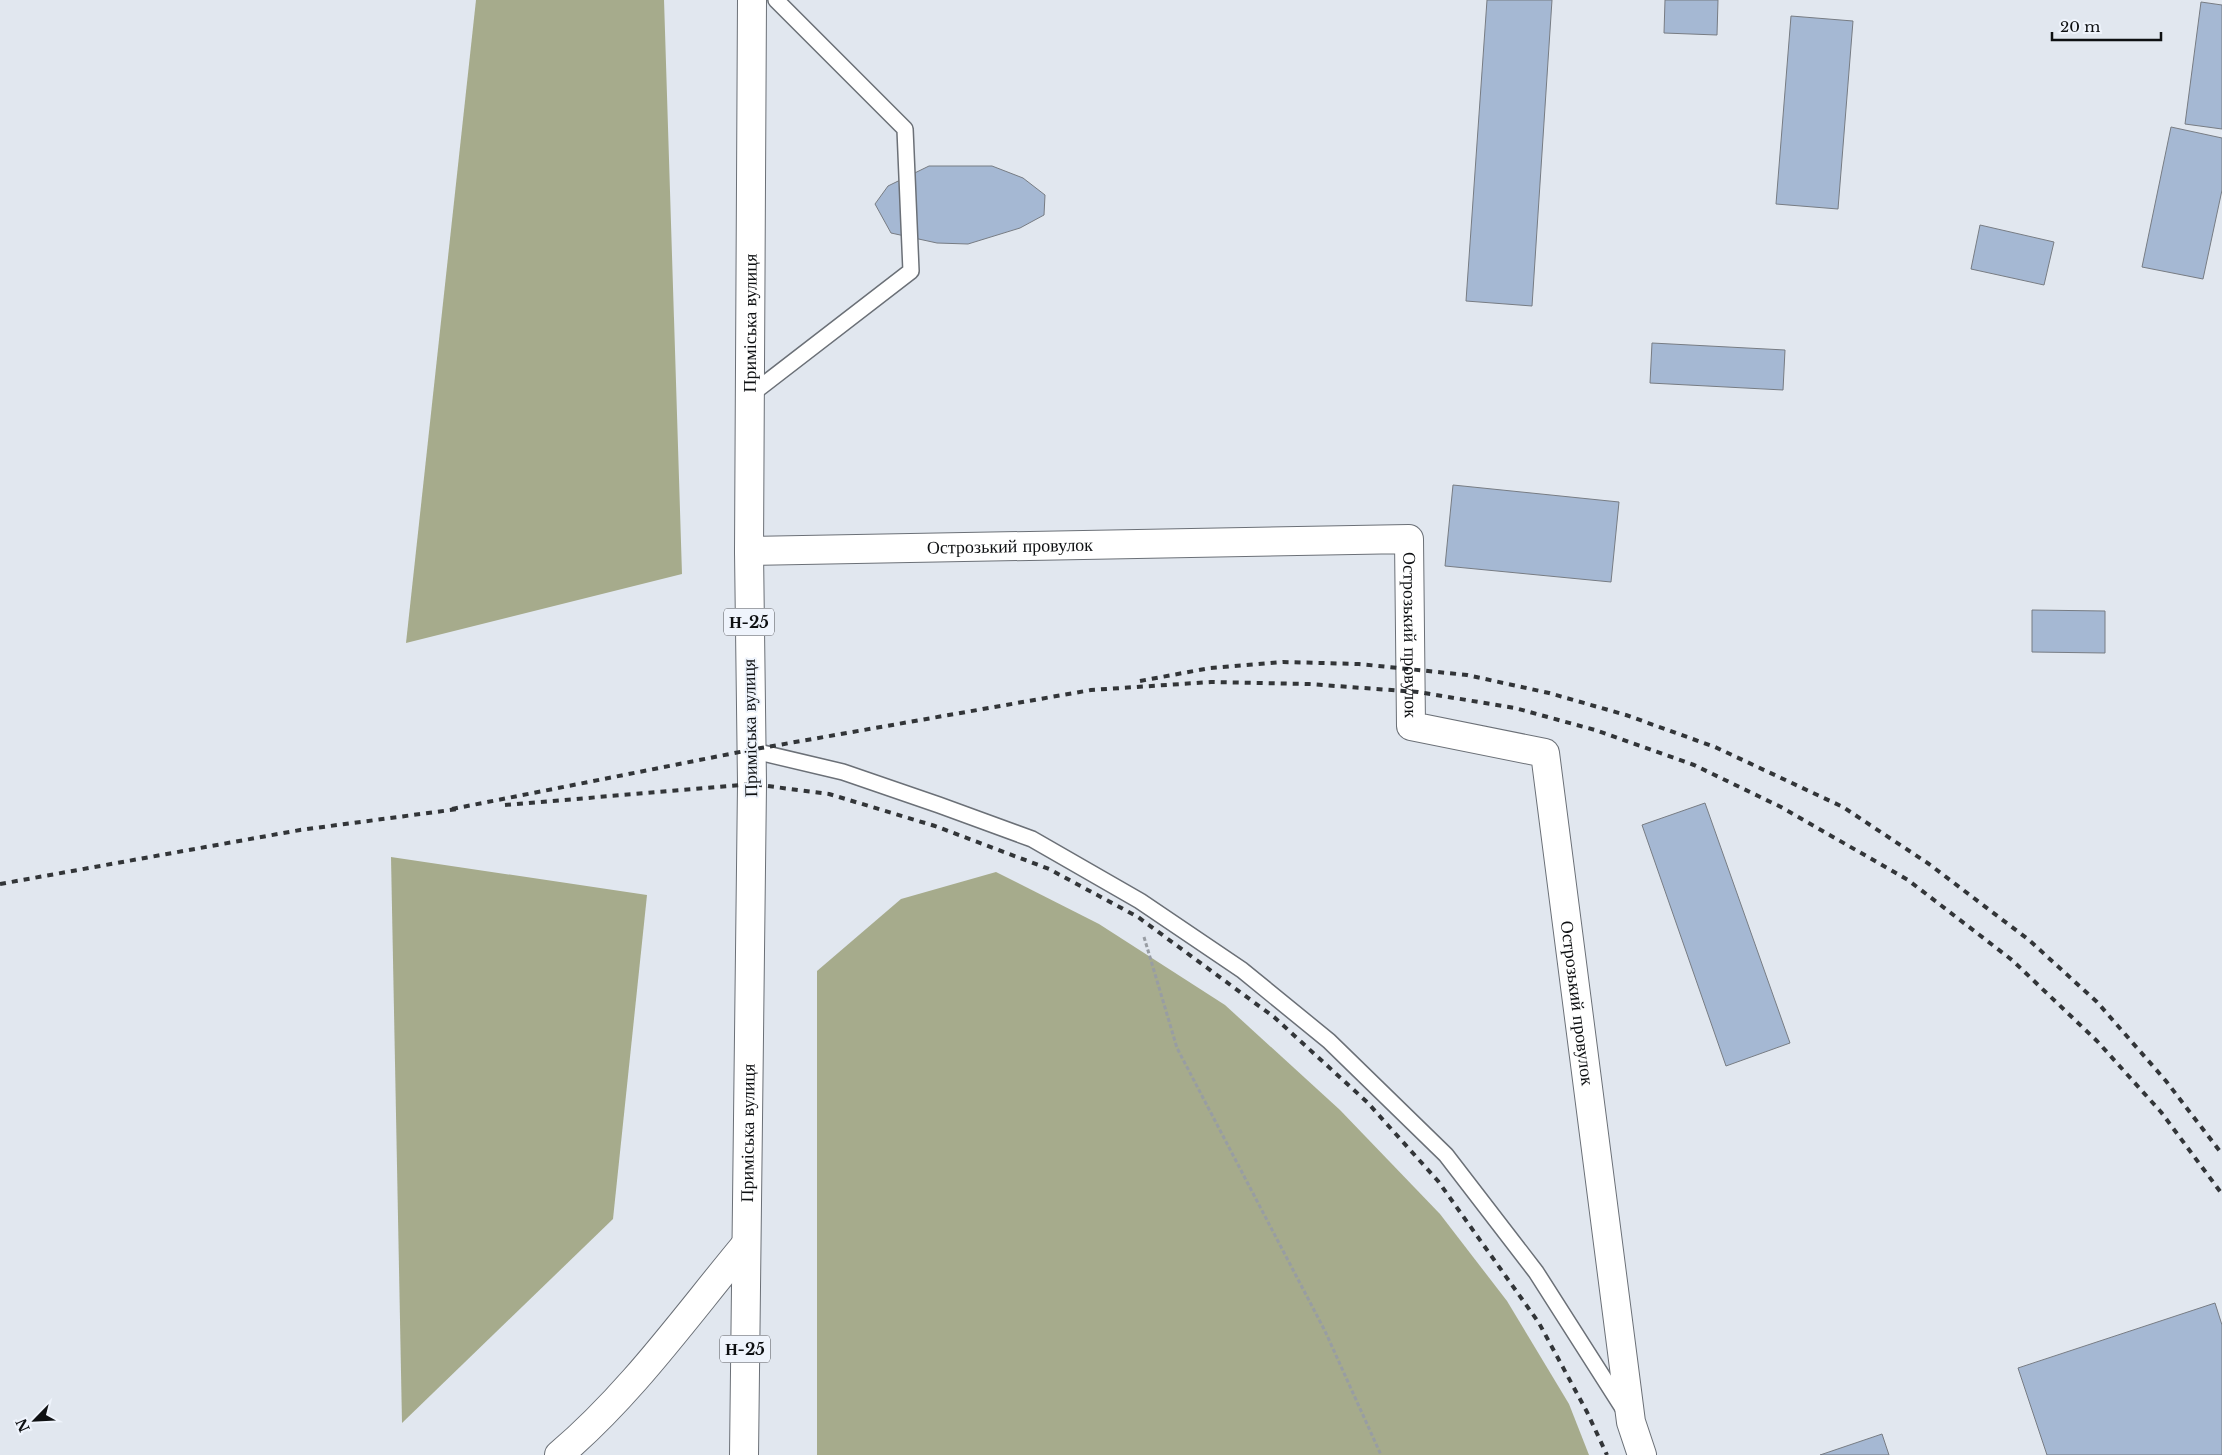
<svg xmlns="http://www.w3.org/2000/svg" width="2222" height="1455" viewBox="0 0 2222 1455" font-family="'Libre Baskerville',serif">
	<style>
		.forest { fill: #a6ab8c }
		.building { fill: #a5b8d3; stroke: #777c83 }
		.lines { fill: none; stroke-linecap: round; stroke-linejoin: round }
		.service-casing { stroke: #6b7077; stroke-width: 18 }
		.minor-casing { stroke: #6b7077; stroke-width: 30 }
		.secondary-casing { stroke: #6b7077; stroke-width: 30 }
		.primary-casing { stroke: #6b7077; stroke-width: 30 }
		.path { stroke: #989da3; stroke-width: 3; stroke-dasharray: 4 2.5; stroke-linecap: butt }
		.service { stroke: #fff; stroke-width: 15 }
		.minor { stroke: #fff; stroke-width: 28 }
		.secondary { stroke: #fff; stroke-width: 28 }
		.primary { stroke: #fff; stroke-width: 28 }
		.rail { stroke: #323538; stroke-width: 4; stroke-dasharray: 6 6; stroke-linecap: butt }
		.labels { text-anchor: middle; stroke-width: 4; stroke-linejoin: round; paint-order: stroke }
		.shield { fill: #eff4fc; stroke: #525458; stroke-width: 1 }
		.shield-label { font-size: 16px; font-weight: bold; fill: #0e1012 }
		.street-label { font-size: 18px; fill: #0e1012; stroke: #eff4fc }
	</style>
	<rect width="100%" height="100%" fill="#e1e7ef"/>
	<!-- forest -->
	<g class="forest">
		<polygon points="476,0 664,0 682,574 406,643"/>
		<polygon points="391,857 647,895 613,1219 402,1423"/>
		<polygon points="996,872 1099,924 1225,1005 1340,1110 1440,1214 1507,1301 1569,1404 1589,1455 817,1455 817,971 901,899"/>
	</g>
	<!-- building -->
	<g class="building">
		<polygon points="1487,0 1552,0 1532,306 1466,301"/>
		<polygon points="1665,0 1718,0 1717,35 1664,33"/>
		<polygon points="2201,2 2222,5 2222,129 2185,124"/>
		<polygon points="1791,16 1853,21 1838,209 1776,204"/>
		<polygon points="2171,127 2222,138 2222,190 2203,279 2142,267"/>
		<polygon points="929,166 992,166 1023,178 1045,195 1044,215 1020,228 968,244 937,243 891,233 875,204 888,186"/>
		<polygon points="1980,225 2054,242 2044,285 1971,269"/>
		<polygon points="1652,343 1785,350 1783,390 1650,383"/>
		<polygon points="1453,485 1619,502 1611,582 1445,566"/>
		<polygon points="2032,610 2105,611 2105,653 2032,652"/>
		<polygon points="1705,803 1790,1043 1726,1066 1642,825"/>
		<polygon points="2215,1303 2222,1325 2222,1455 2047,1455 2018,1368"/>
		<polygon points="1882,1434 1889,1455 1820,1455"/>
	</g>
	<g class="lines">
		<!-- service casing -->
		<g class="service-casing">
			<g id="service">
				<polyline points="749,396 911,271 905,129 776,0"/>
				<polyline points="750,750 843,772 939,805 1032,839 1140,901 1242,970 1329,1041 1446,1155 1536,1272 1624,1410"/>
			</g>
		</g>
		<!-- minor casing -->
		<g class="minor-casing">
			<g id="minor">
				<path id="s1" d="M 749,551 L 1409,539 L 1411,726 L 1545,753 L 1631,1422 L 1642,1455"/>
			</g>
		</g>
		<!-- secondary casing -->
		<g class="secondary-casing">
			<path id="secondary" d="M 559,1455 C 631,1394 686,1316 746,1244"/>
		</g>
		<!-- primary casing -->
		<g class="primary-casing">
			<g id="primary">
				<path id="s2" d="M 744,1455 L 752,784 L 749,551 L 752,0"/>
			</g>
		</g>
		<!-- path -->
		<polyline class="path" points="1144,937 1177,1048 1325,1331 1381,1455"/>
		<!-- service -->
		<use href="#service" class="service"/>
		<!-- minor -->
		<use href="#minor" class="minor"/>
		<!-- secondary -->
		<use href="#secondary" class="secondary"/>
		<!-- primary -->
		<use href="#primary" class="primary"/>
		<!-- rail -->
		<g class="rail">
			<polyline points="1140,681 1210,668 1283,662 1359,664 1467,675 1549,693 1626,715 1715,747 1843,807 1929,864 2029,940 2097,1002 2166,1081 2222,1154"/>
			<polyline points="505,805 752,784 829,794 935,826 1049,869 1138,917 1274,1017 1367,1102 1438,1181 1539,1323 1587,1412 1607,1455"/>
			<polyline points="452,809 750,750 1091,690 1211,682 1309,684 1418,692 1515,708 1595,730 1694,765 1781,807 1908,880 2012,960 2097,1041 2161,1112 2222,1194"/>
			<polyline points="0,884 300,830 458,809"/>
		</g>
	</g>
	<g class="labels">
		<!-- shield labels -->
		<g class="shield">
			<rect x="724" y="608.5" width="50" height="27" rx="4"/>
			<rect x="720" y="1335.5" width="50" height="27" rx="4"/>
		</g>
		<g class="shield-label">
			<text x="749" y="628">Н-25</text>
			<text x="745" y="1355">Н-25</text>
		</g>
		<!-- street labels -->
		<g class="street-label">
			<text dy="6" stroke="none"><textPath href="#s2" startOffset="1132">Приміська вулиця</textPath></text>
			<text dy="6" stroke="none"><textPath href="#s1" startOffset="261">Острозький провулок</textPath></text>
			<text dy="6" stroke="none"><textPath href="#s1" startOffset="756">Острозький провулок</textPath></text>
			<text transform="translate(750 728) rotate(-91)" y="6">Приміська вулиця</text>
			<text dy="6" stroke="none"><textPath href="#s1" startOffset="1236">Острозький провулок</textPath></text>
			<text dy="6" stroke="none"><textPath href="#s2" startOffset="322">Приміська вулиця</textPath></text>
		</g>
	</g>
	<!-- north arrow -->
	<g transform="translate(35 1420) rotate(246)" stroke="#eff4fc" stroke-width="4" paint-order="stroke">
	<path d="M0-4L9 19L0 12L-9 19Z" fill="#0e1012"/>
	<text y="-8" font-size="14" font-weight="bold" text-anchor="middle" fill="#0e1012">N</text>
	</g>
	<!-- scale -->
	<path d="M2052 32v8h109v-8" fill="none" stroke="#0e1012" stroke-width="2.5"/>
	<text x="2060" y="32" font-size="15" fill="#0e1012" stroke="#eff4fc" stroke-width="4" paint-order="stroke">20 m</text>
</svg>
